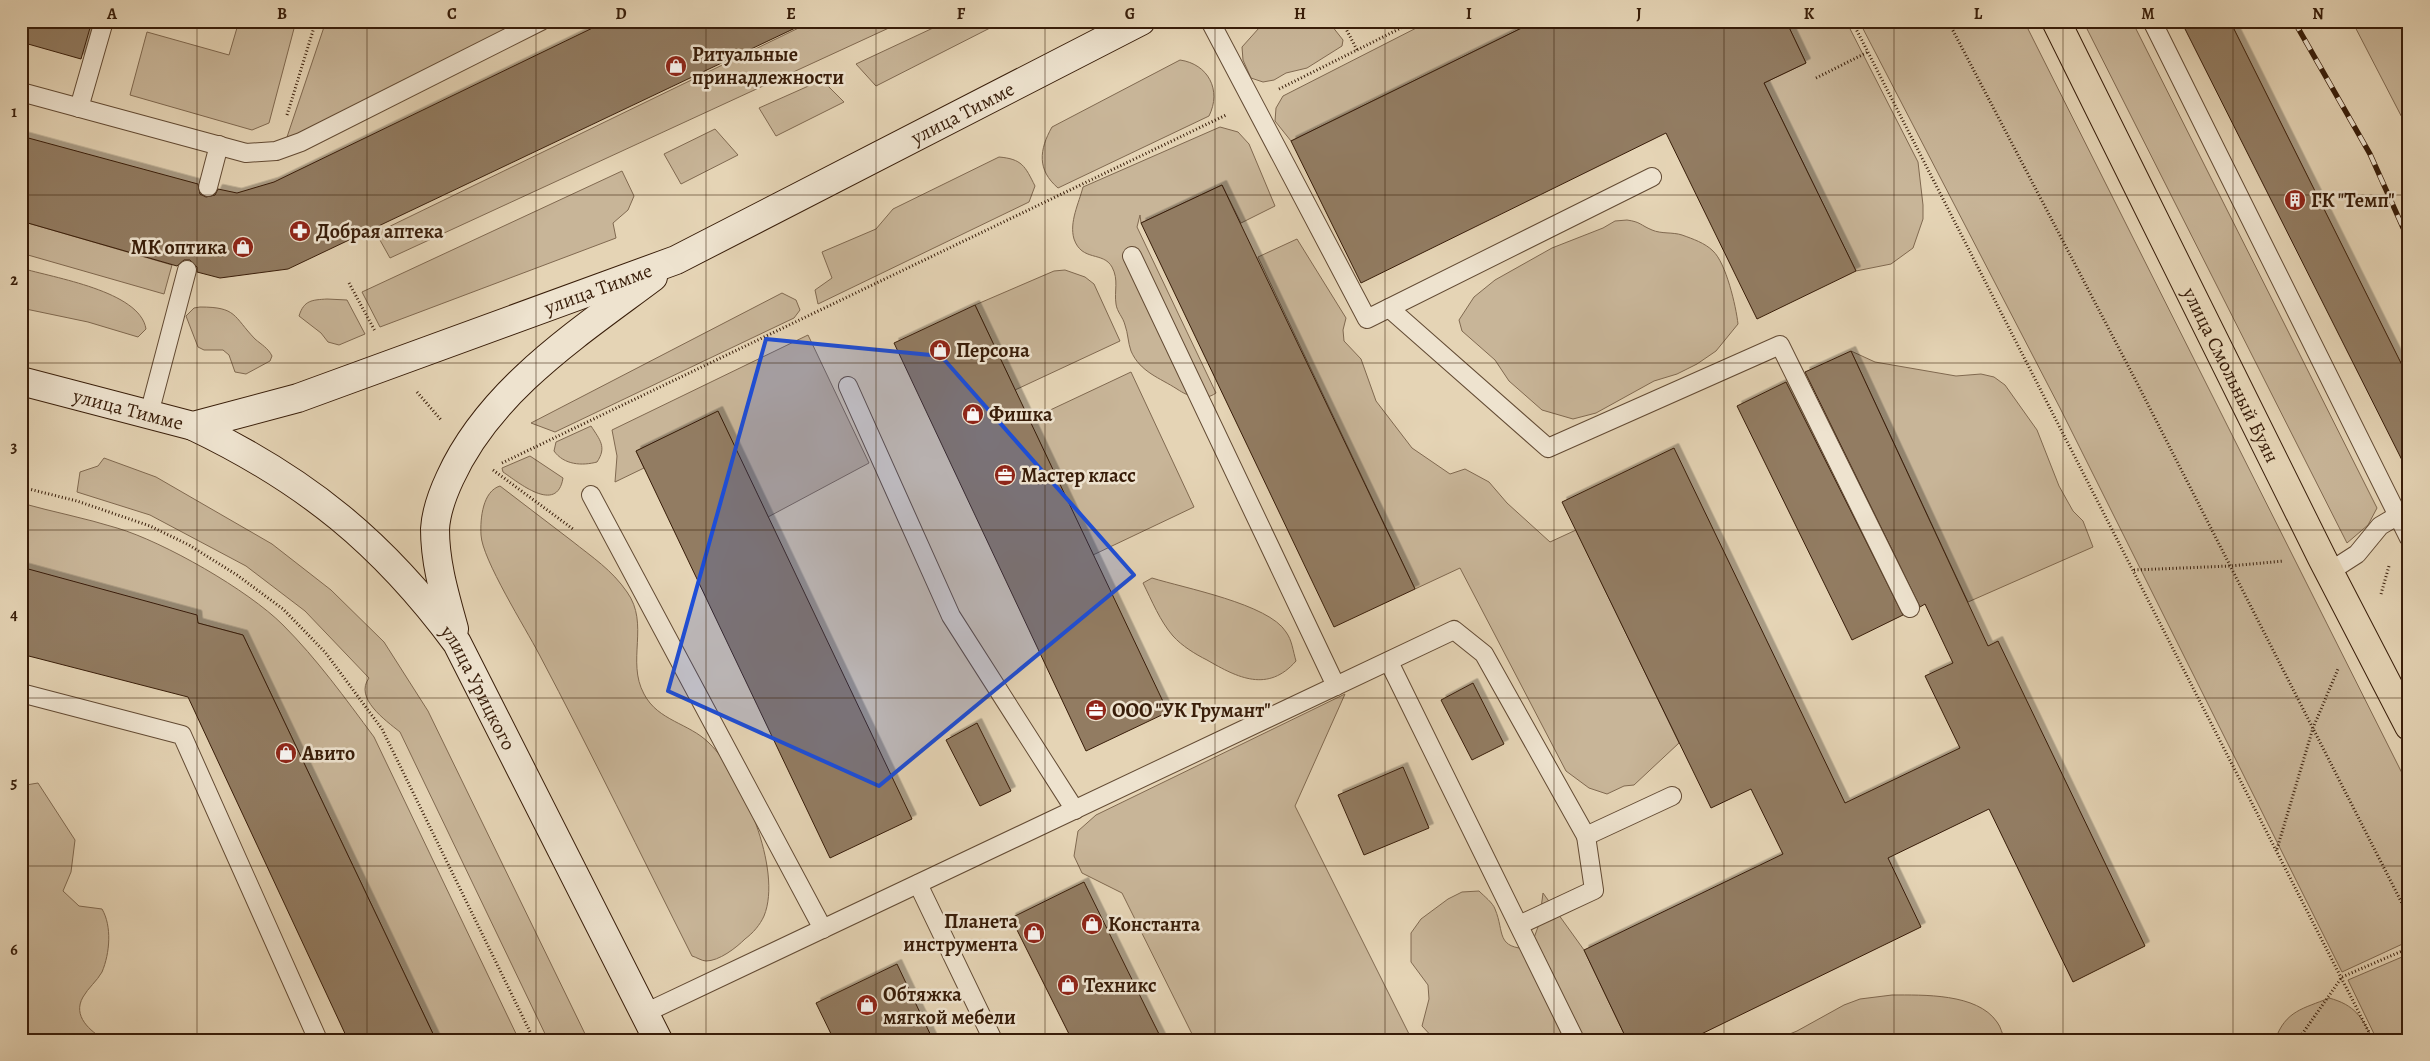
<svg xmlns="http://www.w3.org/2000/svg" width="2430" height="1061" viewBox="0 0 2430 1061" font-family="Alegreya,serif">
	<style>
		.green { fill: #c8b598; stroke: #806950 }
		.building { fill: #927c62; stroke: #381d09; filter: url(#shadow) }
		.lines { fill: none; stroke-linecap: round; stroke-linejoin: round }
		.lane-casing { stroke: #634b34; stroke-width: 20 }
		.secondary-casing { stroke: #381d09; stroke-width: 30 }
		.primary-casing { stroke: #381d09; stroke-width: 30 }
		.path { stroke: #381d09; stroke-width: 3; stroke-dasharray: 1 2.5; stroke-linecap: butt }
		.lane { stroke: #eee3cf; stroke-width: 18 }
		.secondary { stroke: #eee3cf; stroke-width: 28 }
		.primary { stroke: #e5d4b5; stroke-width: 28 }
		.rail-casing { stroke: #381d09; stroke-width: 5.5 }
		.rail { stroke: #eee3cf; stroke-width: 4; stroke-dasharray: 11; stroke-linecap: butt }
		.marked { fill: #1d4ed8; fill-opacity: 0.2; stroke: #1d4ed8; stroke-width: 4; stroke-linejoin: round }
		.grid { fill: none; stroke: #381d09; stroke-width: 1; stroke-opacity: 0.55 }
		.labels { text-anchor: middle; stroke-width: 5; stroke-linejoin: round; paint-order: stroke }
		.poi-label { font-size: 20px; font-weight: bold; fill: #381d09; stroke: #eee3cf; text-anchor: start }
		.street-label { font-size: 20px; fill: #381d09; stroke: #eee3cf }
		.neatline { fill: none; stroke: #381d09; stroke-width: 2 }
		.grid-label { font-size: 16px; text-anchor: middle; font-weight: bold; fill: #381d09 }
	</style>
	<defs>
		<filter id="shadow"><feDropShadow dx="4.5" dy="-4.5" stdDeviation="0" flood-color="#0004"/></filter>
	</defs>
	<rect width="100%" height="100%" fill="#e5d4b5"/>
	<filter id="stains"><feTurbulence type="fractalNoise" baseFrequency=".004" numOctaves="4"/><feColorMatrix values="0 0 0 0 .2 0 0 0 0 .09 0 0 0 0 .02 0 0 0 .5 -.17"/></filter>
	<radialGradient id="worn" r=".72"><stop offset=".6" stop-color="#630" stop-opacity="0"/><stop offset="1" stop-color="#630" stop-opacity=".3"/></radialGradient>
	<!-- green -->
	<g class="green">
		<polygon points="239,21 296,21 269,123 252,130 130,95 147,32 229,55"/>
		<polygon points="326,21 524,21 286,140"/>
		<polygon points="813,21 904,21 390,258 376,233"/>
		<polygon points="948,21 983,21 990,28 876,86 856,64"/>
		<polygon points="1291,21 1328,21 1343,40 1342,46 1307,68 1286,73 1274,80 1263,82 1251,78 1243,60 1242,47 1259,28"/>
		<polygon points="1430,21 1536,21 1291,141 1275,121 1276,108 1283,96"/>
		<polygon points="1786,21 1846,21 1918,162 1923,205 1923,219 1913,248 1891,264 1856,271 1764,83 1806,63"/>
		<polygon points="1859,21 2024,21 2409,787 2409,941 2342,972 2060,408"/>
		<polygon points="2083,21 2132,21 2377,508 2368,525 2347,543"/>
		<polygon points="2352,21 2409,21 2409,131"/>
		<path d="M 1180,60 C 1208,64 1222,90 1209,116 L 1058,188 C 1037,170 1039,150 1052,127 Z"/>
		<polygon points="822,80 844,102 776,136 759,108"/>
		<path d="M 1220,127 L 1238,132 L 1249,144 L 1275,206 L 1241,223 L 1222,185 L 1141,223 L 1140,215 L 1137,227 L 1216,393 C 1203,402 1189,397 1177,389 C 1160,378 1140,372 1131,351 C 1128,343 1128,333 1125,325 C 1123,317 1117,312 1116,304 C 1114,291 1119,280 1112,267 C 1103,251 1082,262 1074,239 C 1069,222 1079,203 1083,187 Z"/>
		<polygon points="715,129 738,155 681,184 664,154"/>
		<path d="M 999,157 C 1022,159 1025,166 1035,186 L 1029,202 L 818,304 L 815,290 L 832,278 L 822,252 L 876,229 L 893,209 Z"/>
		<polygon points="622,171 634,196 628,210 613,223 616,238 380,327 362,292"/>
		<path d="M 1627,220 C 1641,222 1640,225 1652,230 C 1661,234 1673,232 1682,235 C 1693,239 1705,243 1713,251 C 1726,263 1736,306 1738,324 L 1716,351 L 1697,364 L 1677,374 L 1654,381 L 1596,413 L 1573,419 L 1542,410 L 1509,381 L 1495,360 L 1462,331 L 1459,320 L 1474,297 L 1495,280 L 1552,248 L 1603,228 L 1615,221 Z"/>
		<polygon points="21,221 172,265 164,294 21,253"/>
		<polygon points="1297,239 1346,318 1343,330 1344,341 1361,359 1376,401 1412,448 1450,474 1465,469 1489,482 1507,503 1550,542 1576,530 1679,743 1634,785 1624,786 1607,794 1589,788 1566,771 1460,568 1415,589 1258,257"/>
		<path d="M 21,268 C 54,278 140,291 146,329 L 138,337 L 88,322 L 21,308 Z"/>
		<polygon points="1065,270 1085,277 1094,284 1120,341 1015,390 975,305 1054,271"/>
		<polygon points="782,293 796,300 800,310 794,318 555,432 531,423"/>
		<path d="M 327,299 L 347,300 L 365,334 L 339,345 L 328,342 L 321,333 L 299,316 C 304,300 312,300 327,299 Z"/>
		<path d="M 200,307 C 237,307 233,316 255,339 C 262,345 268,348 272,356 L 270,361 L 246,374 L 235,372 L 229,355 L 223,350 L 204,350 L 198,347 L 186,316 L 194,308 Z"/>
		<polygon points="808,335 869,463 768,517 718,412 636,451 644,468 615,482 617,456 612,430"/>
		<polygon points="1851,351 1875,362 1956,376 1981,374 1994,377 2005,385 2037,430 2059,486 2073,511 2083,521 2093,547 1968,602"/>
		<polygon points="1131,372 1194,507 1093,555 1029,420"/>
		<path d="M 591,426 C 600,440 607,447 597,462 C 582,466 564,465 554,451 L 556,442 Z"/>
		<path d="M 530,456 L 563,478 C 557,515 518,482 503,472 L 502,468 Z"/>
		<path d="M 104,458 L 156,477 L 272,544 L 331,590 L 384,642 L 428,711 L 588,1040 L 548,1040 L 400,732 C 385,720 354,698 369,678 L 305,611 L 246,566 L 150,515 L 77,492 L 80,472 L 98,466 Z"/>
		<path d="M 500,486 C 524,504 548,523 572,541 C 592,557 612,570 627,592 C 650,624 626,661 644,694 C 658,721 689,723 709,743 C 742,775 783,870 764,916 C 760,925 753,933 745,939 C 736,948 719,961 706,961 C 702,961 696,957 692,956 C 641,855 592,754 539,654 C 526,629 482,559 481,535 C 480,518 483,491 500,486 Z"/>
		<path d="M 21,503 C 53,512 85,518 117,528 C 164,542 248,590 283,625 C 317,659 345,698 374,737 L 519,1040 L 436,1040 L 243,635 L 198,623 L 21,567 Z"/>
		<path d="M 1152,578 C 1184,588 1269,604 1286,632 C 1292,640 1293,651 1296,661 C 1268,693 1238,678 1207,660 C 1195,654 1182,646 1173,636 C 1160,621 1152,601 1143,583 Z"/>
		<polygon points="1345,694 1295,806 1412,1040 1195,1040 1122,893 1082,873 1074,856 1078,831 1096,815"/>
		<path d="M 38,783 L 75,840 L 71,872 L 63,891 L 79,906 L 102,909 C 112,926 110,953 102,972 C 97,981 88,988 83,997 C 72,1016 90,1031 105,1040 L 21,1040 L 21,935 C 27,923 27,911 21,899 L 21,790 L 26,785 Z"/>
		<path d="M 1479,891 C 1484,896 1493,903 1495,909 C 1505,933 1495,948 1530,949 L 1539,924 L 1543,893 L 1584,950 L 1627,1040 L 1435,1040 L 1422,1026 L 1429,999 L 1428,985 L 1411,962 L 1411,933 L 1421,919 L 1448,899 L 1462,892 Z"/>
		<polygon points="2409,954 2409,1040 2377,1040 2348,980"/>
		<path d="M 1892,995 C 1923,995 1977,993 1997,1022 C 2001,1027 2002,1034 2005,1040 L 1775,1040 L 1797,1031 L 1844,1005 L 1860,999 Z"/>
		<path d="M 2329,998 C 2355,1005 2362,1017 2373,1040 L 2275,1040 C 2286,1010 2303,1009 2329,998 Z"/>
	</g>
	<!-- building -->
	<g class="building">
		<polygon points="21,21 92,21 81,59 21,42"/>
		<polygon points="607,21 810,21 288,269 220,278 197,272 197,267 190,260 184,260 177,266 21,221 21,136 198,184 200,194 206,197 215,195 218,189 237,193 274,182"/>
		<polygon points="1536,21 1786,21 1806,63 1764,83 1856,271 1757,319 1666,133 1361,283 1291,141"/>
		<polygon points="2181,21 2230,21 2409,379 2409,474"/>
		<polygon points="1222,185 1415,589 1334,627 1141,223"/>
		<polygon points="975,305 1168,712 1086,751 894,343"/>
		<polygon points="1851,351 1988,646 1998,641 2145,946 2073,982 1989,809 1888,858 1921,927 1689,1040 1627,1040 1584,950 1783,854 1751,789 1711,808 1562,502 1674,448 1845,803 1960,748 1925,676 1953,663 1925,604 1920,607 1805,372"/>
		<polygon points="1786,382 1903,615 1852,640 1737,406"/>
		<polygon points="718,411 912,819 830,858 636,451"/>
		<polygon points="21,567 197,615 198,623 243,635 436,1040 348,1040 188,697 21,654"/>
		<polygon points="1473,683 1504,744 1472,760 1441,700"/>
		<polygon points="977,723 1011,791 980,806 946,740"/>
		<polygon points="1403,767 1429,828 1364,855 1338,795"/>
		<polygon points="1084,882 1149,1014 1162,1040 1072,1040 1011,918"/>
		<polygon points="897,964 933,1040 834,1040 816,1003"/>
	</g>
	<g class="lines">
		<!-- lane casing -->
		<g class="lane-casing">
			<g id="lane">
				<polyline points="1210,21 1367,319 1652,177"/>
				<polyline points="2152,21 2409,538"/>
				<polyline points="21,92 246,153 276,151 301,142 541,21"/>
				<polyline points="79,108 104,21"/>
				<polyline points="208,187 219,145"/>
				<polyline points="1132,256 1336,686"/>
				<polyline points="1389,308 1548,448 1780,345 1910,608"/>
				<polyline points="848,386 951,616 1075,810"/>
				<polyline points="149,414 187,270"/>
				<polyline points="591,495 823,929"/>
				<polyline points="2329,572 2357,554 2380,526 2397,516"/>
				<polyline points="1389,662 1575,1040"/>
				<polyline points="21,693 182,735 318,1040"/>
				<polyline points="918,884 993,1040"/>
				<polyline points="1519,925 1594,890 1586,836 1672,796"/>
				<polyline points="645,1013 1454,630 1484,654 1586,836"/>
			</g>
		</g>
		<!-- secondary casing -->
		<g class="secondary-casing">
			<g id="secondary">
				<path id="s1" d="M 21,381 L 193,426 L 298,398 L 676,260 L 1141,21"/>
				<path id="s2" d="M 193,426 C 306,480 383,543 457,643 L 658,1040"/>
				<path d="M 454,629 C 445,596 435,564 435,529 C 436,512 443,493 450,478 C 490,390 577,334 653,277"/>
			</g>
		</g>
		<!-- primary casing -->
		<g class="primary-casing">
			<g id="primary">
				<path id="s3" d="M 2056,21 L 2322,558 L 2409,726"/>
			</g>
		</g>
		<!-- path -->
		<g class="path">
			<polyline points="1342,21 1357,50"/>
			<polyline points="1852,21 2373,1040"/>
			<polyline points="1948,21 2136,381 2409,917"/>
			<polyline points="1816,78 1868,52"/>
			<polyline points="1279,89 1415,21"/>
			<polyline points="287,115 316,21"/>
			<polyline points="349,283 375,331"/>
			<polyline points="417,392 442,421"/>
			<polyline points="502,463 1226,115"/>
			<polyline points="493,470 573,529"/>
			<polyline points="21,487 77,501 150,526 189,545 237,575 283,609 325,652 382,729 534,1040"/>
			<polyline points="2134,570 2230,566 2284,561"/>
			<polyline points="2381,594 2389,566"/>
			<polyline points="2277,849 2313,728 2338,669"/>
			<polyline points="2298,1040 2342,977 2409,948"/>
		</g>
		<!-- lane -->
		<use href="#lane" class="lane"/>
		<!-- secondary -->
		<use href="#secondary" class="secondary"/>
		<!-- primary -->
		<use href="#primary" class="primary"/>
		<!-- rail casing -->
		<g class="rail-casing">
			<polyline id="rail" points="2294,21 2370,154 2409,241"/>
		</g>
		<!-- rail -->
		<use href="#rail" class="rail"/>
	</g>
	<!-- marked area -->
	<path class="marked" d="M 766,339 L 941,356 L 1134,575 L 879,786 L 668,691 Z"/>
	<!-- grid -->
	<path class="grid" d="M 197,21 L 197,1040M 367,21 L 367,1040M 536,21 L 536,1040M 706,21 L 706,1040M 876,21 L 876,1040M 1045,21 L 1045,1040M 1215,21 L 1215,1040M 1385,21 L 1385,1040M 1554,21 L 1554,1040M 1724,21 L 1724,1040M 1894,21 L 1894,1040M 2063,21 L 2063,1040M 2233,21 L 2233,1040M 21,195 L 2409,195M 21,363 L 2409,363M 21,530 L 2409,530M 21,698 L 2409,698M 21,866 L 2409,866"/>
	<!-- icons -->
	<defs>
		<g id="shop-disc" transform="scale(1.125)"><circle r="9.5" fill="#8f2418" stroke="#eee3cf"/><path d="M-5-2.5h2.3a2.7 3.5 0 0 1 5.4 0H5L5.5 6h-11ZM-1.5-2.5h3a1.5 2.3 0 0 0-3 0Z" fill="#fff"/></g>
		<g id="building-disc" transform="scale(1.125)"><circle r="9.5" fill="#8f2418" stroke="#eee3cf"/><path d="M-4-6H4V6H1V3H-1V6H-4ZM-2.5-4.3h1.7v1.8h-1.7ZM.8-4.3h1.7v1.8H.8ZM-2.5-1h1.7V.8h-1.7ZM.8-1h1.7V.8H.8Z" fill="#fff"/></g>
		<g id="pharmacy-disc" transform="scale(1.125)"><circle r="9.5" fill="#8f2418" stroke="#eee3cf"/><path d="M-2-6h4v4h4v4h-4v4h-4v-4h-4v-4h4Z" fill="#fff"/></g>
		<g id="office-disc" transform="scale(1.125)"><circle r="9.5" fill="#8f2418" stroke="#eee3cf"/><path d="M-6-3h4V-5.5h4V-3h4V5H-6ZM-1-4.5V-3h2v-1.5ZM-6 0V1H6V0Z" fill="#fff"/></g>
	</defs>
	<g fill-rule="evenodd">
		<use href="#shop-disc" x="676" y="66"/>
		<use href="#building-disc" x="2295" y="200"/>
		<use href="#pharmacy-disc" x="300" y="231"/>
		<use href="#shop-disc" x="243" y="247"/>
		<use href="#shop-disc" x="940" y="350"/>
		<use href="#shop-disc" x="973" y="414"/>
		<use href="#office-disc" x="1005" y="475"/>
		<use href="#office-disc" x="1096" y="710"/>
		<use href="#shop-disc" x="286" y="753"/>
		<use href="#shop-disc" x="1092" y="924"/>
		<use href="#shop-disc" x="1034" y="933"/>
		<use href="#shop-disc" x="1068" y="985"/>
		<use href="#shop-disc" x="867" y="1005"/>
	</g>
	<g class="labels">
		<!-- poi labels -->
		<g class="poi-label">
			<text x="692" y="61">Ритуальные<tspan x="692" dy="23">принадлежности</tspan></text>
			<text x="2311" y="207">ГК "Темп"</text>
			<text x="316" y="238">Добрая аптека</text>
			<text x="227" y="254" text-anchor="end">МК оптика</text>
			<text x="956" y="357">Персона</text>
			<text x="989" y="421">Фишка</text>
			<text x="1021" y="482">Мастер класс</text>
			<text x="1112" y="717">ООО "УК Грумант"</text>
			<text x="302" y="760">Авито</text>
			<text x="1018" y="928" text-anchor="end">Планета<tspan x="1018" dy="23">инструмента</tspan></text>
			<text x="1108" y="931">Константа</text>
			<text x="1084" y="992">Техникс</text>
			<text x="883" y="1001">Обтяжка<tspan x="883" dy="23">мягкой мебели</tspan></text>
		</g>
		<!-- street labels -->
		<g class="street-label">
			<text dy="7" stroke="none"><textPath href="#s1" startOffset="1011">улица Тимме</textPath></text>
			<text dy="7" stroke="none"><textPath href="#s1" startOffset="606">улица Тимме</textPath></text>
			<text dy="7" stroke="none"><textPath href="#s3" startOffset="395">улица Смольный Буян</textPath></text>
			<text dy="7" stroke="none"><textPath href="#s1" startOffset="111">улица Тимме</textPath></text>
			<text dy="7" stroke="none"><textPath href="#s2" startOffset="395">улица Урицкого</textPath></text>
		</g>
	</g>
	<!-- margin -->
	<rect width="2430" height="1061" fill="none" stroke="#e5d4b5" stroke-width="55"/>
	<rect x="28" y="28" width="2374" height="1006" class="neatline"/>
	<g class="grid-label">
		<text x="112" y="19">A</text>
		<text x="282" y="19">B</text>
		<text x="452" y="19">C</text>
		<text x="621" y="19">D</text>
		<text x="791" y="19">E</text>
		<text x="961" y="19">F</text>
		<text x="1130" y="19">G</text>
		<text x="1300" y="19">H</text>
		<text x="1469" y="19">I</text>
		<text x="1639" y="19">J</text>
		<text x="1809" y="19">K</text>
		<text x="1978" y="19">L</text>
		<text x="2148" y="19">M</text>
		<text x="2318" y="19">N</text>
		<text x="14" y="117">1</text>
		<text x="14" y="285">2</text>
		<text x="14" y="452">3</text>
		<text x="14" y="620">4</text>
		<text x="14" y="788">5</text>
		<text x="14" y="955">6</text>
	</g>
	<rect width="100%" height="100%" filter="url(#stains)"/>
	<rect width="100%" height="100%" fill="url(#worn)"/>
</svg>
